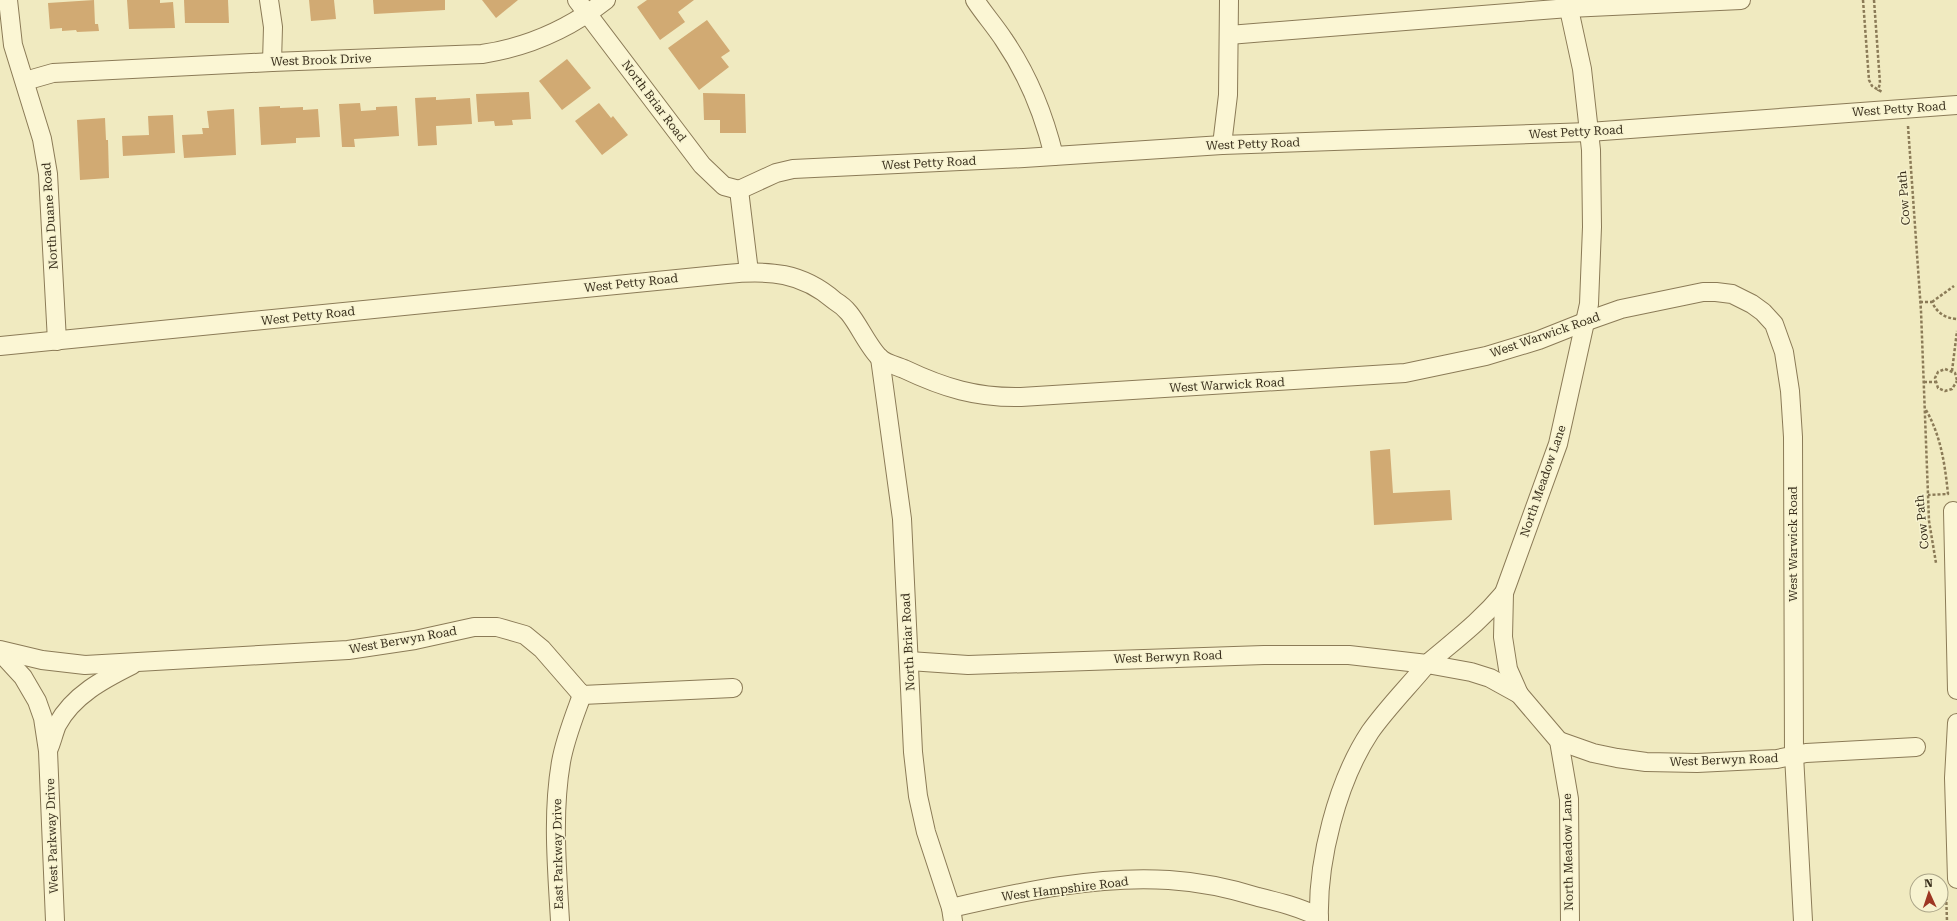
<svg xmlns="http://www.w3.org/2000/svg" width="1957" height="921" viewBox="0 0 1957 921" font-family="'Roboto Serif',serif">
	<style>
		.building { fill: #d1aa73 }
		.lines { fill: none; stroke-linecap: round; stroke-linejoin: round }
		.minor-casing { stroke: #8b7b57; stroke-width: 20 }
		.path { stroke: #8b7b57; stroke-width: 2.5; stroke-dasharray: 3 2; stroke-linecap: butt }
		.minor { stroke: #fbf6d4; stroke-width: 18 }
		.labels { text-anchor: middle; stroke-width: 3; stroke-linejoin: round; paint-order: stroke }
		.street-label { font-size: 12px; fill: #392f1c; stroke: #f7f3d0 }
	</style>
	<rect width="100%" height="100%" fill="#f0eac0"/>
	<!-- building -->
	<g class="building">
		<polygon points="94,0 95,24 98,24 99,31 77,32 76,30 62,31 62,28 50,29 48,3"/>
		<polygon points="127,0 160,0 160,3 173,2 175,28 129,29"/>
		<polygon points="184,0 228,0 229,23 185,23"/>
		<polygon points="309,0 334,0 336,19 311,21"/>
		<polygon points="373,0 445,0 445,10 374,14"/>
		<polygon points="482,0 518,0 496,18"/>
		<polygon points="647,0 694,0 678,12 685,22 660,40 637,7"/>
		<polygon points="707,20 730,51 721,57 729,67 699,90 668,48"/>
		<polygon points="567,59 591,88 562,110 539,81"/>
		<polygon points="529,92 531,119 512,120 513,125 495,126 494,121 478,122 476,94"/>
		<polygon points="703,93 745,94 746,133 720,133 720,120 704,120"/>
		<polygon points="436,97 436,100 470,98 472,124 436,126 437,145 418,146 415,98"/>
		<polygon points="360,103 361,111 376,110 376,107 397,106 399,136 354,139 355,147 342,147 339,104"/>
		<polygon points="599,103 611,118 613,116 628,135 602,155 575,121"/>
		<polygon points="280,106 280,108 303,107 303,110 318,109 320,137 296,138 296,143 261,145 259,107"/>
		<polygon points="234,109 236,155 184,158 182,135 203,134 202,128 209,128 207,111"/>
		<polygon points="173,115 175,153 123,156 122,136 149,135 148,116"/>
		<polygon points="105,118 106,140 108,140 109,178 80,180 77,120"/>
		<polygon points="1390,449 1393,493 1450,490 1452,520 1374,525 1370,451"/>
	</g>
	<g class="lines">
		<!-- minor casing -->
		<g class="minor-casing">
			<g id="minor">
				<polyline points="8,0 13,45 42,139 48,174 57,341"/>
				<polyline points="269,0 273,27 272,62"/>
				<polyline points="577,0 702,165 724,186 739,190"/>
				<path d="M 975,0 C 984,14 995,26 1004,40 C 1028,75 1044,115 1054,156"/>
				<polyline points="1567,0 1582,69 1591,150 1592,227 1589,304 1558,444 1504,593 1503,637 1508,669 1519,694 1559,741 1569,799 1570,921"/>
				<polyline points="1229,35 1569,8 1741,0"/>
				<path d="M 25,81 L 53,73 L 272,62 L 482,54 C 529,47 569,29 606,0"/>
				<polyline points="1222,145 1228,95 1229,0"/>
				<polyline points="739,190 776,173 793,169 1024,158 1222,145 1589,132 1957,105"/>
				<polyline points="739,190 749,272"/>
				<path d="M 0,346 L 727,274 C 769,270 802,272 835,301 C 840,304 845,308 849,313 C 859,325 869,348 880,358 C 885,363 897,366 904,369 C 944,388 977,398 1021,397 L 1405,373 L 1486,356 L 1539,340 L 1587,321 L 1621,309 L 1703,292 L 1716,292 L 1732,294 L 1752,304 L 1763,312 L 1774,324 L 1784,352 L 1790,391 L 1793,437 L 1794,755 L 1803,921"/>
				<polyline points="880,358 902,519 913,752 918,796 926,832 951,908 953,921"/>
				<polyline points="1953,511 1957,690"/>
				<polyline points="0,650 42,660 85,665 348,650 415,640 474,627 497,627 525,635 542,649 582,695 733,688"/>
				<polyline points="0,652 23,677 37,701 43,718 48,751 55,921"/>
				<path d="M 909,661 L 968,665 L 1264,655 L 1349,655 L 1427,664 C 1455,640 1479,623 1504,593"/>
				<polyline points="1957,723 1954,778 1957,879"/>
				<polyline points="1559,741 1593,753 1617,758 1646,762 1697,763 1777,759 1806,753 1916,747"/>
				<path d="M 49,748 C 52,741 54,732 57,725 C 73,695 104,679 132,665"/>
				<path d="M 951,908 C 1020,892 1099,875 1169,880 C 1200,882 1229,888 1258,897 C 1279,902 1299,907 1319,917"/>
				<path d="M 560,921 C 557,868 552,814 561,762 C 565,739 574,717 582,695"/>
				<path d="M 1319,921 C 1317,861 1337,782 1370,732 C 1387,708 1408,687 1427,664 L 1471,672 L 1490,678 L 1519,694"/>
			</g>
		</g>
		<!-- path -->
		<g class="path">
			<polyline points="1863,0 1869,80 1872,86 1882,92"/>
			<polyline points="1874,0 1880,83 1878,91"/>
			<polyline points="1908,126 1921,311 1929,521 1936,563"/>
			<path d="M 1920,302 L 1932,302 C 1937,313 1945,318 1957,319"/>
			<polyline points="1932,302 1954,286"/>
			<polyline points="1952,371 1957,331"/>
			<polyline points="1957,380 1955,373 1945,369 1938,372 1935,378 1938,388 1945,391 1952,389 1957,381"/>
			<polyline points="1924,382 1935,382"/>
			<path d="M 1926,410 C 1941,436 1945,465 1948,494 L 1928,495"/>
			<polyline points="1946,892 1947,921"/>
		</g>
		<!-- minor -->
		<use href="#minor" class="minor"/>
	</g>
	<g class="labels">
		<!-- street labels -->
		<g class="street-label">
			<text transform="translate(321 60) rotate(-2)" y="4">West Brook Drive</text>
			<text transform="translate(654 101) rotate(53)" y="4">North Briar Road</text>
			<text transform="translate(1899 109) rotate(-4)" y="4">West Petty Road</text>
			<text transform="translate(1576 132) rotate(-3)" y="4">West Petty Road</text>
			<text transform="translate(1253 144) rotate(-2)" y="4">West Petty Road</text>
			<text transform="translate(929 163) rotate(-3)" y="4">West Petty Road</text>
			<text transform="translate(1904 198) rotate(-94)" y="4">Cow Path</text>
			<text transform="translate(50 216) rotate(-94)" y="4">North Duane Road</text>
			<text transform="translate(631 283) rotate(-6)" y="4">West Petty Road</text>
			<text transform="translate(308 316) rotate(-6)" y="4">West Petty Road</text>
			<text transform="translate(1545 335) rotate(-19)" y="4">West Warwick Road</text>
			<text transform="translate(1227 385) rotate(-3)" y="4">West Warwick Road</text>
			<text transform="translate(1543 481) rotate(-71)" y="4">North Meadow Lane</text>
			<text transform="translate(1922 522) rotate(-96)" y="4">Cow Path</text>
			<text transform="translate(1793 544) rotate(-90)" y="4">West Warwick Road</text>
			<text transform="translate(403 640) rotate(-10)" y="4">West Berwyn Road</text>
			<text transform="translate(908 642) rotate(-93)" y="4">North Briar Road</text>
			<text transform="translate(1168 657) rotate(-2)" y="4">West Berwyn Road</text>
			<text transform="translate(1724 760) rotate(-2)" y="4">West Berwyn Road</text>
			<text transform="translate(52 836) rotate(-92)" y="4">West Parkway Drive</text>
			<text transform="translate(1568 852) rotate(-91)" y="4">North Meadow Lane</text>
			<text transform="translate(558 854) rotate(-91)" y="4">East Parkway Drive</text>
			<text transform="translate(1065 889) rotate(-7)" y="4">West Hampshire Road</text>
		</g>
	</g>
	<!-- north arrow -->
	<g transform="translate(1929 893) rotate(357)"><circle r="19" fill="#f7f3d0" stroke="#aba588"/>
	<path d="M0-3L7 15L0 10L-7 15Z" fill="#9d3723"/>
	<text y="-6" font-size="11" font-weight="bold" text-anchor="middle" fill="#392f1c">N</text>
	</g>
</svg>
